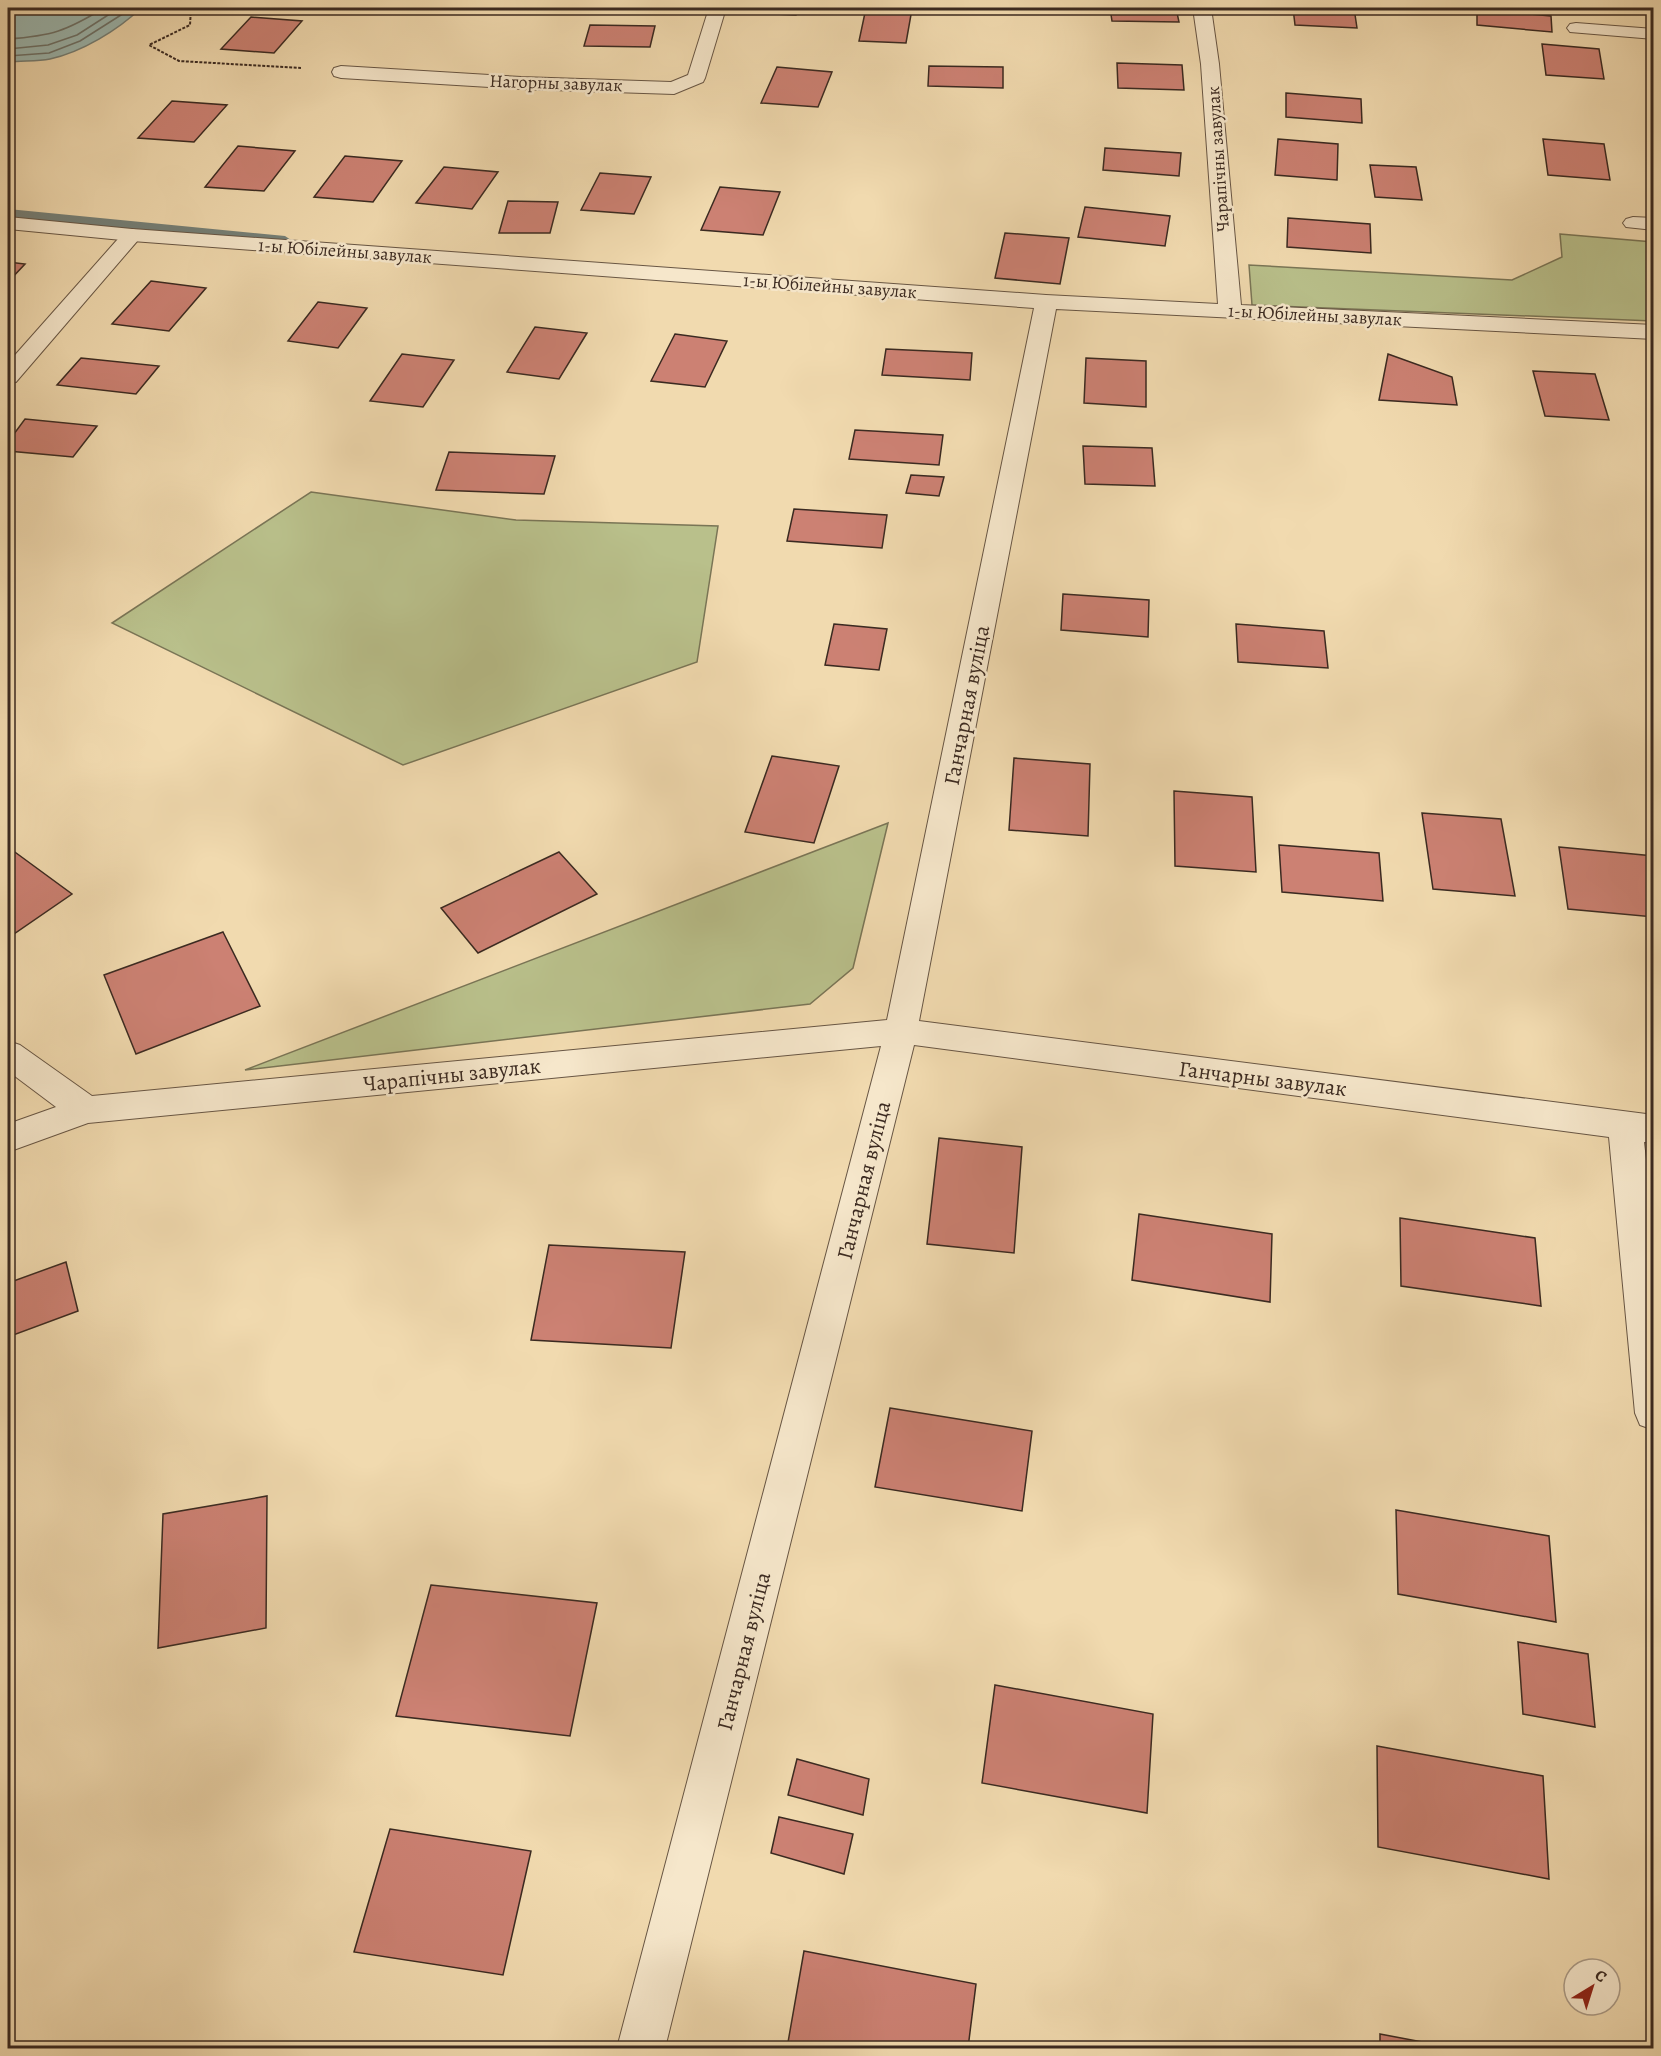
<svg xmlns="http://www.w3.org/2000/svg" width="1661" height="2056" viewBox="0 0 1661 2056" font-family="Alegreya,serif">
	<style>
		.green { fill: #b9c08b; stroke: #7a7556; stroke-width: 1.5 }
		.water { fill: #9cb9b2; stroke: #758078; stroke-width: 1.5 }
		.lines { fill: none; stroke-linecap: round; stroke-linejoin: round }
		.shore { stroke: #6c726a; stroke-width: 1.5 }
		.stream { fill: #758078; fill-rule: evenodd }
		.building { fill: #cc8173; stroke: #3b2a21; stroke-width: 1.5 }
		.service-casing { stroke: #685644; stroke-width: 2 }
		.minor-casing { stroke: #685644; stroke-width: 2 }
		.path { stroke: #3b2a21; stroke-width: 2; stroke-dasharray: 3 1.5; stroke-linecap: butt }
		.service { fill: #f6e7cb; fill-rule: evenodd }
		.minor { fill: #f6e7cb; fill-rule: evenodd }
		.labels { text-anchor: middle; stroke-width: 5; stroke-linejoin: round; paint-order: stroke }
		.far-street-label { font-size: 18px; fill: #3b2a21; stroke: #f6e7cb }
		.street-label { font-size: 22px; fill: #3b2a21; stroke: #f6e7cb }
	</style>
	<rect width="100%" height="100%" fill="#f1daaf"/>
	<filter id="stains"><feTurbulence type="fractalNoise" baseFrequency=".00333" numOctaves="4"/><feColorMatrix values="0 0 0 0 .2 0 0 0 0 .09 0 0 0 0 .02 0 0 0 .5 -.17"/></filter>
	<radialGradient id="worn" r=".72"><stop offset=".6" stop-color="#630" stop-opacity="0"/><stop offset="1" stop-color="#630" stop-opacity=".3"/></radialGradient>
	<!-- green -->
	<g class="green">
		<polygon points="1560,234 1653,242 1653,321 1252,305 1249,265 1512,280 1562,257"/>
		<polygon points="311,492 516,520 718,526 697,662 403,765 112,623"/>
		<polygon points="888,823 853,968 810,1004 245,1070"/>
	</g>
	<!-- water -->
	<path class="water" d="M 21,8 L 141,8 C 118,30 82,52 50,59 C 36,62 22,60 8,62 L 8,10 Z"/>
	<g class="lines">
		<!-- shore -->
		<g class="shore">
			<path d="M 8,39 C 52,36 66,31 104,8"/>
			<polyline points="8,49 48,45 77,35 119,8"/>
			<polyline points="8,56 49,53 80,41 132,8"/>
		</g>
		<!-- stream -->
		<polygon class="stream" points="8,209 285,236 291,240 285,244 8,217"/>
	</g>
	<!-- building -->
	<g class="building">
		<polygon points="752,8 798,8 796,15 750,13"/>
		<polygon points="866,8 912,9 906,43 859,41"/>
		<polygon points="1110,8 1176,8 1179,22 1112,21"/>
		<polygon points="1293,8 1354,8 1357,28 1295,25"/>
		<polygon points="1477,9 1551,16 1552,32 1477,25"/>
		<polygon points="251,17 302,21 274,53 221,49"/>
		<polygon points="590,25 655,26 650,47 584,46"/>
		<polygon points="1542,44 1599,49 1604,79 1546,75"/>
		<polygon points="1117,63 1182,65 1184,90 1118,88"/>
		<polygon points="929,66 1003,67 1003,88 928,86"/>
		<polygon points="777,67 832,72 818,107 761,103"/>
		<polygon points="1286,93 1361,99 1362,123 1286,117"/>
		<polygon points="172,101 227,105 194,142 138,138"/>
		<polygon points="1278,139 1338,144 1337,180 1275,175"/>
		<polygon points="1543,139 1604,144 1610,180 1548,175"/>
		<polygon points="238,146 295,151 264,191 205,187"/>
		<polygon points="1105,148 1181,153 1179,176 1103,170"/>
		<polygon points="345,156 402,161 373,202 314,197"/>
		<polygon points="1370,165 1416,167 1422,200 1375,197"/>
		<polygon points="444,167 498,172 472,209 416,203"/>
		<polygon points="600,173 651,177 634,214 581,210"/>
		<polygon points="720,187 780,192 763,235 701,230"/>
		<polygon points="508,201 558,202 550,233 499,233"/>
		<polygon points="1085,207 1170,216 1165,246 1078,237"/>
		<polygon points="1288,218 1370,224 1371,253 1287,247"/>
		<polygon points="1005,233 1069,238 1060,284 995,278"/>
		<polygon points="8,262 25,264 8,282"/>
		<polygon points="151,281 206,288 169,331 112,324"/>
		<polygon points="318,302 367,308 338,348 288,341"/>
		<polygon points="535,327 587,333 559,379 507,372"/>
		<polygon points="675,334 727,341 705,387 651,381"/>
		<polygon points="886,349 972,353 970,380 882,375"/>
		<polygon points="402,354 454,360 423,407 370,401"/>
		<polygon points="1388,354 1452,377 1457,405 1379,400"/>
		<polygon points="81,358 159,366 136,394 57,385"/>
		<polygon points="1086,358 1146,361 1146,407 1084,403"/>
		<polygon points="1533,371 1595,374 1609,420 1545,416"/>
		<polygon points="25,419 97,426 73,457 8,451 8,442"/>
		<polygon points="855,430 943,435 939,465 849,459"/>
		<polygon points="1083,446 1152,448 1155,486 1085,484"/>
		<polygon points="449,452 555,456 544,494 436,490"/>
		<polygon points="911,475 944,477 939,496 906,493"/>
		<polygon points="794,509 887,515 882,548 787,541"/>
		<polygon points="1063,594 1149,600 1148,637 1061,630"/>
		<polygon points="834,624 887,629 879,670 825,665"/>
		<polygon points="1236,624 1324,631 1328,668 1238,662"/>
		<polygon points="772,756 839,766 814,843 745,832"/>
		<polygon points="1014,758 1090,764 1088,836 1009,830"/>
		<polygon points="1174,791 1252,797 1256,872 1175,866"/>
		<polygon points="1422,813 1501,819 1515,896 1433,889"/>
		<polygon points="1279,845 1379,853 1383,901 1282,892"/>
		<polygon points="8,847 72,894 8,938"/>
		<polygon points="1559,847 1654,856 1654,917 1568,909"/>
		<polygon points="559,852 597,894 478,953 441,908"/>
		<polygon points="223,932 260,1006 136,1054 104,975"/>
		<polygon points="939,1138 1022,1147 1014,1253 927,1244"/>
		<polygon points="1139,1214 1272,1234 1270,1302 1132,1280"/>
		<polygon points="1400,1218 1535,1238 1541,1306 1401,1286"/>
		<polygon points="549,1245 685,1252 671,1348 531,1340"/>
		<polygon points="66,1262 78,1311 8,1337 8,1283"/>
		<polygon points="890,1408 1032,1431 1022,1511 875,1487"/>
		<polygon points="267,1496 266,1628 158,1648 163,1514"/>
		<polygon points="1396,1510 1549,1536 1556,1622 1398,1594"/>
		<polygon points="431,1585 597,1603 570,1736 396,1716"/>
		<polygon points="1518,1642 1588,1654 1595,1727 1523,1714"/>
		<polygon points="995,1685 1153,1714 1147,1813 982,1783"/>
		<polygon points="1377,1746 1543,1776 1549,1879 1378,1847"/>
		<polygon points="797,1759 869,1779 863,1815 788,1795"/>
		<polygon points="779,1817 853,1834 844,1874 771,1853"/>
		<polygon points="390,1829 531,1851 503,1975 354,1952"/>
		<polygon points="804,1951 976,1984 968,2048 787,2048"/>
		<polygon points="1380,2034 1454,2048 1380,2048"/>
	</g>
	<g class="lines">
		<!-- service casing -->
		<g class="service-casing">
			<polygon id="service" points="132,229 139,231 143,235 139,239 16,382 8,384 8,363 125,231"/>
		</g>
		<!-- minor casing -->
		<g class="minor-casing">
			<g id="minor">
				<polygon points="709,8 726,8 705,78 703,82 674,94 521,89 341,78 334,76 332,72 334,68 341,66 521,77 671,82 688,75"/>
				<polygon points="1193,8 1211,8 1219,64 1241,305 1654,325 1654,339 1056,309 919,1021 1654,1115 1654,1143 1644,1142 1654,1230 1654,1430 1640,1425 1635,1413 1609,1137 914,1045 665,2048 617,2048 881,1046 88,1123 8,1152 8,1124 56,1107 8,1071 8,1041 20,1045 92,1096 887,1020 1034,308 132,241 8,229 8,217 132,229 1046,295 1218,304 1201,64"/>
				<polygon points="1576,23 1654,29 1654,39 1570,32 1567,28 1570,24"/>
				<polygon points="1633,217 1654,218 1654,230 1626,227 1623,223 1626,219"/>
			</g>
		</g>
		<!-- path -->
		<polyline class="path" points="191,8 190,25 149,45 179,61 301,68"/>
		<!-- service -->
		<use href="#service" class="service"/>
		<!-- minor -->
		<use href="#minor" class="minor"/>
	</g>
	<g class="labels">
		<!-- far-street labels -->
		<g class="far-street-label">
			<text transform="translate(556 83) rotate(2)" y="6">Нагорны завулак</text>
			<text transform="translate(1218 159) rotate(-94)" y="6">Чарапічны завулак</text>
			<text transform="translate(345 251) rotate(4)" y="6">1-ы Юбілейны завулак</text>
			<text transform="translate(830 286) rotate(4)" y="6">1-ы Юбілейны завулак</text>
			<text transform="translate(1315 315) rotate(3)" y="6">1-ы Юбілейны завулак</text>
		</g>
		<!-- street labels -->
		<g class="street-label">
			<text transform="translate(966 705) rotate(-79)" y="8">Ганчарная вуліца</text>
			<text transform="translate(452 1074) rotate(-6)" y="8">Чарапічны завулак</text>
			<text transform="translate(1263 1078) rotate(7)" y="8">Ганчарны завулак</text>
			<text transform="translate(863 1180) rotate(-76)" y="8">Ганчарная вуліца</text>
			<text transform="translate(743 1651) rotate(-76)" y="8">Ганчарная вуліца</text>
		</g>
	</g>
	<!-- margin -->
	<rect width="1661" height="2056" fill="none" stroke="#f1daaf" stroke-width="30"/>
	<rect x="9" y="9" width="1643" height="2038" fill="none" stroke="#3b2a21" stroke-width="3"/>
	<rect x="15" y="15" width="1631" height="2026" fill="none" stroke="#3b2a21" stroke-width="1.5"/>
	<!-- north arrow -->
	<g transform="translate(1592 1987) rotate(38)"><circle r="28" fill="#f6e7cb" stroke="#ab9b87" stroke-width="1.5"/>
	<path d="M0-4.5L10 22L0 15L-10 22Z" fill="#8f2418"/>
	<text y="-9" font-size="16" font-weight="bold" text-anchor="middle" fill="#3b2a21">С</text>
	</g>
	<rect width="100%" height="100%" filter="url(#stains)"/>
	<rect width="100%" height="100%" fill="url(#worn)"/>
</svg>
